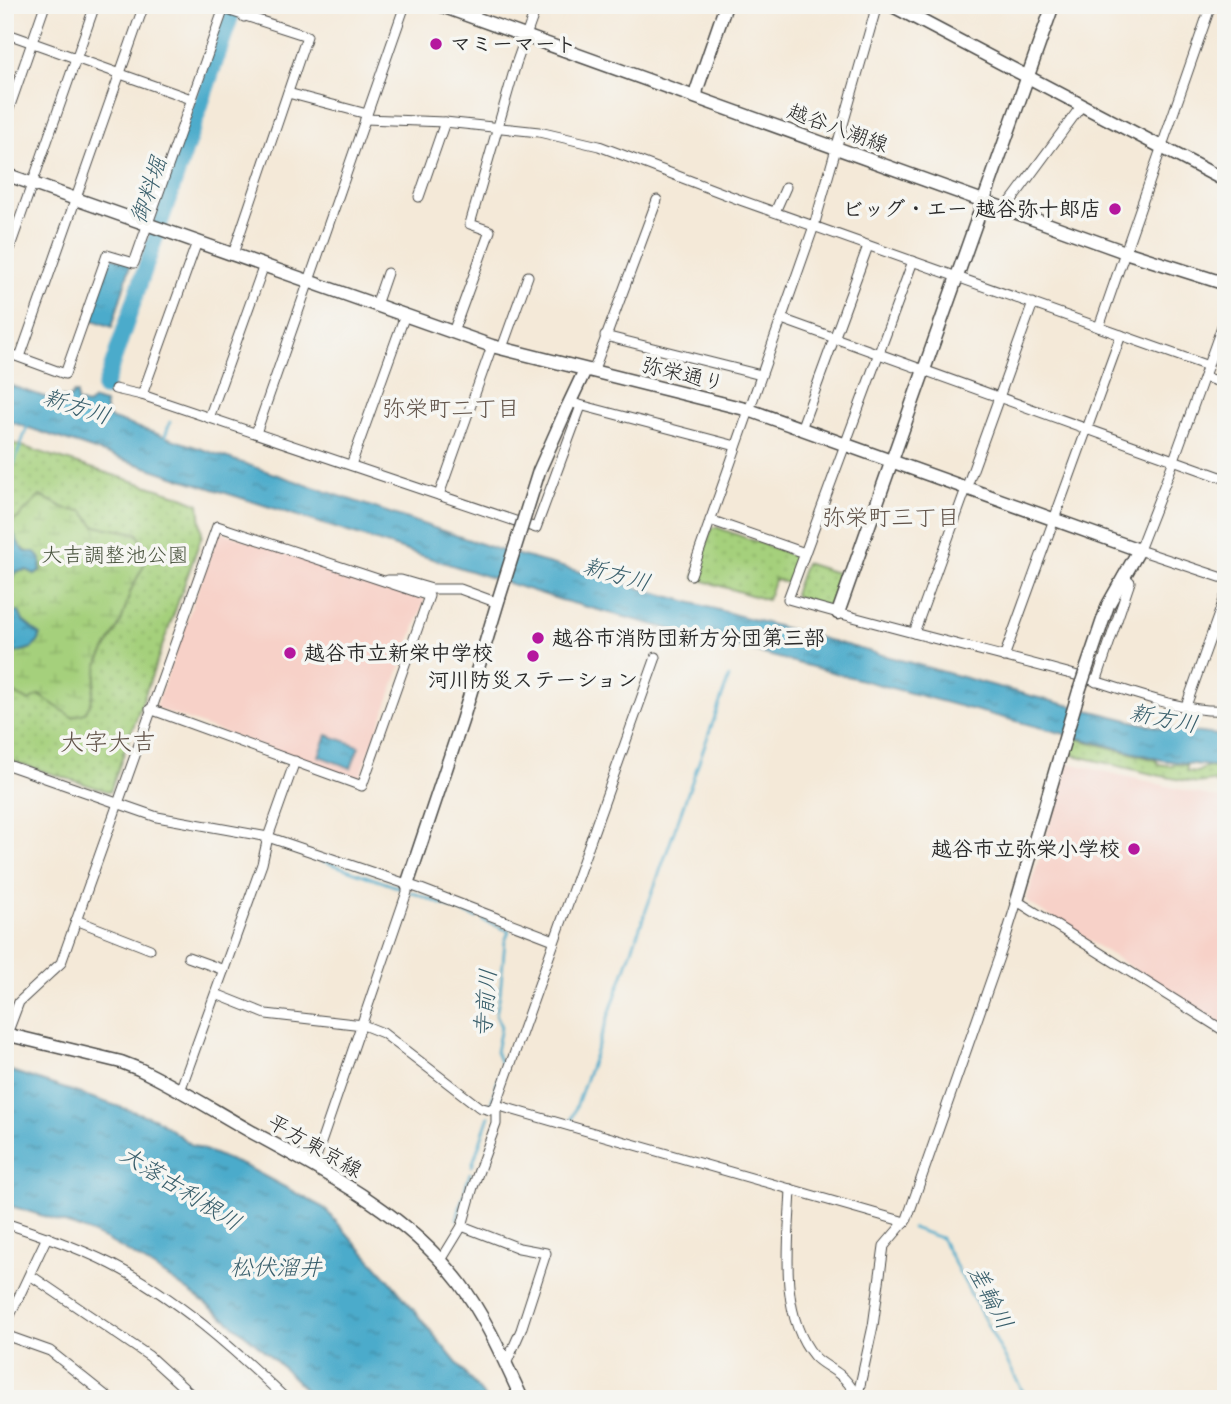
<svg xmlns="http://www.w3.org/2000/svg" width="1231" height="1404" viewBox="0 0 1231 1404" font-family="'Shantell Sans','Klee One',sans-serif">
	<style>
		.built { fill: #f7d1c8 }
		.green { fill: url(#green-dots); stroke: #687e54; stroke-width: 2 }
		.wetland { fill: url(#wetland-marsh); stroke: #687e54; stroke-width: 2 }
		.water { fill: url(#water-ripples); stroke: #3c6b7b; stroke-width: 2 }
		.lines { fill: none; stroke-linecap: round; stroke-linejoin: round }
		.stream { stroke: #4cabcb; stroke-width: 2.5 }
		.river { stroke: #4cabcb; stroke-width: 16 }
		.street-casing { stroke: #494845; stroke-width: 11 }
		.secondary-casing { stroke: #494845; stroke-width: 15 }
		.street { stroke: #fff; stroke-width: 9 }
		.secondary { stroke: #fff; stroke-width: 12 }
		.secondary-bridge-casing { stroke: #494845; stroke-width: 15; stroke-linecap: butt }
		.secondary-bridge { stroke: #fff; stroke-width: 12 }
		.poi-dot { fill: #b5179e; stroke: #f6f6f2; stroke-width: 2.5 }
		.labels { text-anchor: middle; stroke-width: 7; stroke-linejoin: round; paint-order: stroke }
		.poi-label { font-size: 21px; font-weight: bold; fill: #2b2b2b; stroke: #f6f6f2; text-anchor: start }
		.street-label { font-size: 21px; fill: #2b2b2b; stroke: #f6f6f2 }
		.park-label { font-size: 21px; fill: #4a543f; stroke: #f6f6f2 }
		.water-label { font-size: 23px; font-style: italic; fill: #385e6b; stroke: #f6f6f2 }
		.neighbourhood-label { font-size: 23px; fill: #62544a; stroke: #f6f6f2 }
		.quarter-label { font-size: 24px; fill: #62544a; stroke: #f6f6f2 }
	</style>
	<defs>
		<pattern id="green-dots" width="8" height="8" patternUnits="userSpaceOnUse" patternTransform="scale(1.75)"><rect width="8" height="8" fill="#a5d07c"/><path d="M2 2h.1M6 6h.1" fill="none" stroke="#8eb36b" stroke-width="1.8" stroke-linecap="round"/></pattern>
		<pattern id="wetland-marsh" width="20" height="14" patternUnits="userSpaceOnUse" patternTransform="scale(1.75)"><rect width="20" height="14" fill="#a5d07c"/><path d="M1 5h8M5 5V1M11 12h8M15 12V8" fill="none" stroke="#8eb36b"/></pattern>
		<pattern id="water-ripples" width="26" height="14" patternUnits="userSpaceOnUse" patternTransform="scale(1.75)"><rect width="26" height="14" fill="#4cabcb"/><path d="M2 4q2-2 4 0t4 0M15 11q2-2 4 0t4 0" fill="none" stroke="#3f8ba5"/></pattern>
	</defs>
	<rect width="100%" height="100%" fill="#f6f6f2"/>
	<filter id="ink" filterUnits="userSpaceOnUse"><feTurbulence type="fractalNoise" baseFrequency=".0143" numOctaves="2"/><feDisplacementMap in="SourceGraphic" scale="14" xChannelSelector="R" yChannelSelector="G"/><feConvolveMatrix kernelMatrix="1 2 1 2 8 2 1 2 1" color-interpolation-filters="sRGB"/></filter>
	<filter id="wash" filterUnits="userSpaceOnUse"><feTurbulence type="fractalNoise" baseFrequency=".00686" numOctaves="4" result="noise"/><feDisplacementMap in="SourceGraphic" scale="28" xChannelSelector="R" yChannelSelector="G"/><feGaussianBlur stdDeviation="1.57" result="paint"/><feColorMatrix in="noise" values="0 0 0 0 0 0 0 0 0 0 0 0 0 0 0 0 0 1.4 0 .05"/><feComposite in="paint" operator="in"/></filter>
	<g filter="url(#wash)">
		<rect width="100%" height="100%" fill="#f4e9d8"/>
		<!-- built -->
		<g class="built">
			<polygon points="219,531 425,599 359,781 155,708"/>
			<polygon points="1068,763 1226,800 1226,1027 1029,903 1027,898"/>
		</g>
		<!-- green -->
		<g class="green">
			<path d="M 5,441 L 177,495 L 199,504 L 202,535 L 110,792 L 5,759 L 5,656 L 32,648 L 11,610 L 5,610 C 5,602 4,594 6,587 C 11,561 29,542 5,517 Z"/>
			<polygon points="716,527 798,557 789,584 775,579 767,600 694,578 712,528"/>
			<polygon points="805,563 843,575 833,604 830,607 796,597 794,594"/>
			<polygon points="1074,738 1156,760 1159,764 1172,766 1173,764 1187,765 1187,771 1197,772 1206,767 1226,769 1226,789 1212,781 1197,783 1156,775 1069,754"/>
		</g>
		<!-- wetland -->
		<polygon class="wetland" points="40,496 69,510 83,511 95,526 137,533 147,552 143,567 131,590 121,622 99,661 91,703 85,713 72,717 39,695 29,701 16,694 5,697 5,656 32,648 19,612 5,610 5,588 15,572 27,570 35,574 41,570 41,559 19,547 9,521 17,519"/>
		<!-- water -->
		<g class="water">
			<polygon points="111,257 131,263 112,327 90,319"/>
			<polygon points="5,384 54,400 58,396 69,399 74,393 77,394 77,402 87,405 94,400 105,403 107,417 493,548 1035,697 1165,729 1226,736 1226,768 1162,760 561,600 182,479 5,420"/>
			<path d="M 5,517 C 15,528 14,543 26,552 L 35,552 L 41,559 L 40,570 L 35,574 L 27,570 L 16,572 L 5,588 Z"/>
			<polygon points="5,610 19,612 23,621 40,635 39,641 32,648 5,656"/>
			<polygon points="327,735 359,746 351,768 319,756"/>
			<path d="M 5,1069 L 156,1119 L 192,1145 L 249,1168 L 324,1208 L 390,1281 L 486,1399 L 314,1399 C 261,1341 184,1284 116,1245 C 82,1226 42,1216 5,1204 Z"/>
		</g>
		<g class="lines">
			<!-- stream -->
			<g class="stream">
				<polyline points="164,439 170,422"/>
				<polyline points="5,488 28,425"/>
				<polyline points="123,810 156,821"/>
				<polyline points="245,837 262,841"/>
				<polyline points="272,843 403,889"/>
				<polyline points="411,892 477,918"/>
				<polyline points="483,920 509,931 505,941 500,994 496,1015 501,1027 496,1052 502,1066 491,1104"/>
				<polyline points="570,1124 729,677"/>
				<polyline points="472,1166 489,1116"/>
				<polyline points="465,1189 470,1173"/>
				<polyline points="457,1219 464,1193"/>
				<polyline points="912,1228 941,1238 1027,1399"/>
			</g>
			<!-- river -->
			<polyline class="river" points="104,389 235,5"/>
		</g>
	</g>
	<g filter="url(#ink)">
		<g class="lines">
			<!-- street casing -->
			<g class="street-casing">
				<g id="street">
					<polyline points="224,9 307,36 233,254"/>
					<polyline points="244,17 248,5"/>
					<polyline points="5,33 191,99"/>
					<polyline points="288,93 367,114"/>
					<polyline points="365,119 445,122 539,132 599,146 743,201 1208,366"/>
					<polyline points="5,120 45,5"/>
					<polyline points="419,197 445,122"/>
					<polyline points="1006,208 1082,105"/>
					<polyline points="775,212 786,187"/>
					<polyline points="5,261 95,5"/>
					<path d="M 913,261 L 788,599 C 882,626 977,649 1071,674 C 1114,685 1182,714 1226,710"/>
					<polyline points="376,305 387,273"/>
					<polyline points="1226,315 1171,468 1139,550 1226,579"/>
					<polyline points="782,319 1226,479"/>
					<polyline points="1099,327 1211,5"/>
					<polyline points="453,332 490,231 470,224 516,64 537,5"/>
					<polyline points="605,336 761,375"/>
					<polyline points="502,348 528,276"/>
					<polyline points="5,352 65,374 107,255 134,263 225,5"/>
					<polyline points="20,357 144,5"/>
					<polyline points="593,372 657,200"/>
					<polyline points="1204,377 1226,384"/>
					<polyline points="115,389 142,395 536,528 581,406"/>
					<polyline points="142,395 197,242"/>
					<polyline points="576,404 736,446"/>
					<polyline points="209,418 264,265"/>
					<polyline points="801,429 868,246"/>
					<polyline points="256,433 405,5"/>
					<polyline points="351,465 405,315"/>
					<polyline points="439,495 492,346"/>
					<polyline points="710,520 805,553"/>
					<polyline points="691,575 814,226 877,5"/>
					<polyline points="388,580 401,580 432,589 460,589 498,603"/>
					<polyline points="914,633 1033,303"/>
					<polyline points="1004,657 1121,335"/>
					<polyline points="1096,682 1130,582 1123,576"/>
					<polyline points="1186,706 1226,594"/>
					<polyline points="5,764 157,817 268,837 421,889 554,940"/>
					<polyline points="76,920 150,949"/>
					<polyline points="188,957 224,970"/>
					<polyline points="216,994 266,1014 363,1025 383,1033 479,1107 490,1110 496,1105 905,1222"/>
					<polyline points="7,1034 19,1002 61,963 217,526 429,596 362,786 150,709"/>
					<polyline points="180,1091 262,864 268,837 295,761"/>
					<polyline points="313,1166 407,892 407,885"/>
					<path d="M 791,1189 C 789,1241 778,1313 814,1356 C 821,1364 832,1368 840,1375 C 847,1380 852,1388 857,1396"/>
					<path d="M 5,1223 C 41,1235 77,1247 111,1264 C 176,1297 234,1349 286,1399"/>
					<polyline points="462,1226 519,1248 546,1253 521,1330 506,1364"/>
					<polyline points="440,1262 462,1226 473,1187 496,1124 496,1105 656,657"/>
					<polyline points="30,1275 149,1356 196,1399"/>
					<polyline points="5,1326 47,1237"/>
					<polyline points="5,1335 50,1351 110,1399"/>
					<polyline points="857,1399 873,1326 884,1246 907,1219 1004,943 1017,901 1226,1032"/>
				</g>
			</g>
			<!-- secondary casing -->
			<g class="secondary-casing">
				<g id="secondary">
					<polyline points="439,5 1125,252 1226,284"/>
					<polyline points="891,5 1226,181"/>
					<polyline points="696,97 697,89 726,5"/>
					<polyline points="5,174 492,346 749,410 1139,550 1108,605"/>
					<polyline points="567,408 585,370"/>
					<polyline points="838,613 1053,5"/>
					<polyline points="407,885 462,721 499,598"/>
					<polyline points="1017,901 1079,691"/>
					<path d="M 5,1034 L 121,1062 L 139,1069 C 177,1087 213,1110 250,1131 C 325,1172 406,1213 459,1282 C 486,1318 503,1358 522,1399"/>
				</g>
			</g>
			<!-- street -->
			<use href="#street" class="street"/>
			<!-- secondary -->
			<use href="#secondary" class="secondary"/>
			<!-- secondary-bridge casing -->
			<g class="secondary-bridge-casing">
				<g id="secondary-bridge">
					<polyline points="499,598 539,471 567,408"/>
					<polyline points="1079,691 1108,605"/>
				</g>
			</g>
			<!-- secondary-bridge -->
			<use href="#secondary-bridge" class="secondary-bridge"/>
		</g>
	</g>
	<!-- markers -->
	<g class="poi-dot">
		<circle cx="436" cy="44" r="7"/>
		<circle cx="1115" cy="209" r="7"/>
		<circle cx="538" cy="638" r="7"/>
		<circle cx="290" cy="653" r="7"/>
		<circle cx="533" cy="656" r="7"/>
		<circle cx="1134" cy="849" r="7"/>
	</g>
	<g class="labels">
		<!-- poi labels -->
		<g class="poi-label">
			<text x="450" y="51">マミーマート</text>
			<text x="1101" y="216" text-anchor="end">ビッグ・エー 越谷弥十郎店</text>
			<text x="552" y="645">越谷市消防団新方分団第三部</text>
			<text x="304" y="660">越谷市立新栄中学校</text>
			<text x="533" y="687" text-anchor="middle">河川防災ステーション</text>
			<text x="1120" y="856" text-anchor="end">越谷市立弥栄小学校</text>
		</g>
		<!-- street labels -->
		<g class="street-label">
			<text transform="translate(838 128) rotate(20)" y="7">越谷八潮線</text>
			<text transform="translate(683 374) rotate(14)" y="7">弥栄通り</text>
			<text transform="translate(315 1146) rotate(30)" y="7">平方東京線</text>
		</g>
		<!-- park labels -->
		<g class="park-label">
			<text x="115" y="562">大吉調整池公園</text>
		</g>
		<!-- water labels -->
		<g class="water-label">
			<text transform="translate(148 190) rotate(-71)" y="8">御料堀</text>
			<text transform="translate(77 406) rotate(18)" y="8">新方川</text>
			<text transform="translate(617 574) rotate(16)" y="8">新方川</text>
			<text transform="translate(1164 718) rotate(11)" y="8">新方川</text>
			<text transform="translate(485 1003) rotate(-85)" y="8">寺前川</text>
			<text transform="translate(181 1188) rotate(32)" y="8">大落古利根川</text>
			<text x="276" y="1275">松伏溜井</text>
			<text transform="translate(991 1297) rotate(62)" y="8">差輪川</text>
		</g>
		<!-- neighbourhood labels -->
		<g class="neighbourhood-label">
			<text x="451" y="416">弥栄町二丁目</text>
			<text x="891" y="525">弥栄町三丁目</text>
		</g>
		<!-- quarter labels -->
		<g class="quarter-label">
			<text x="108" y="750">大字大吉</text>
		</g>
	</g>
	<!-- margin -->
	<rect width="1231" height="1404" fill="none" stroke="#f6f6f2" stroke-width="28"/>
</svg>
